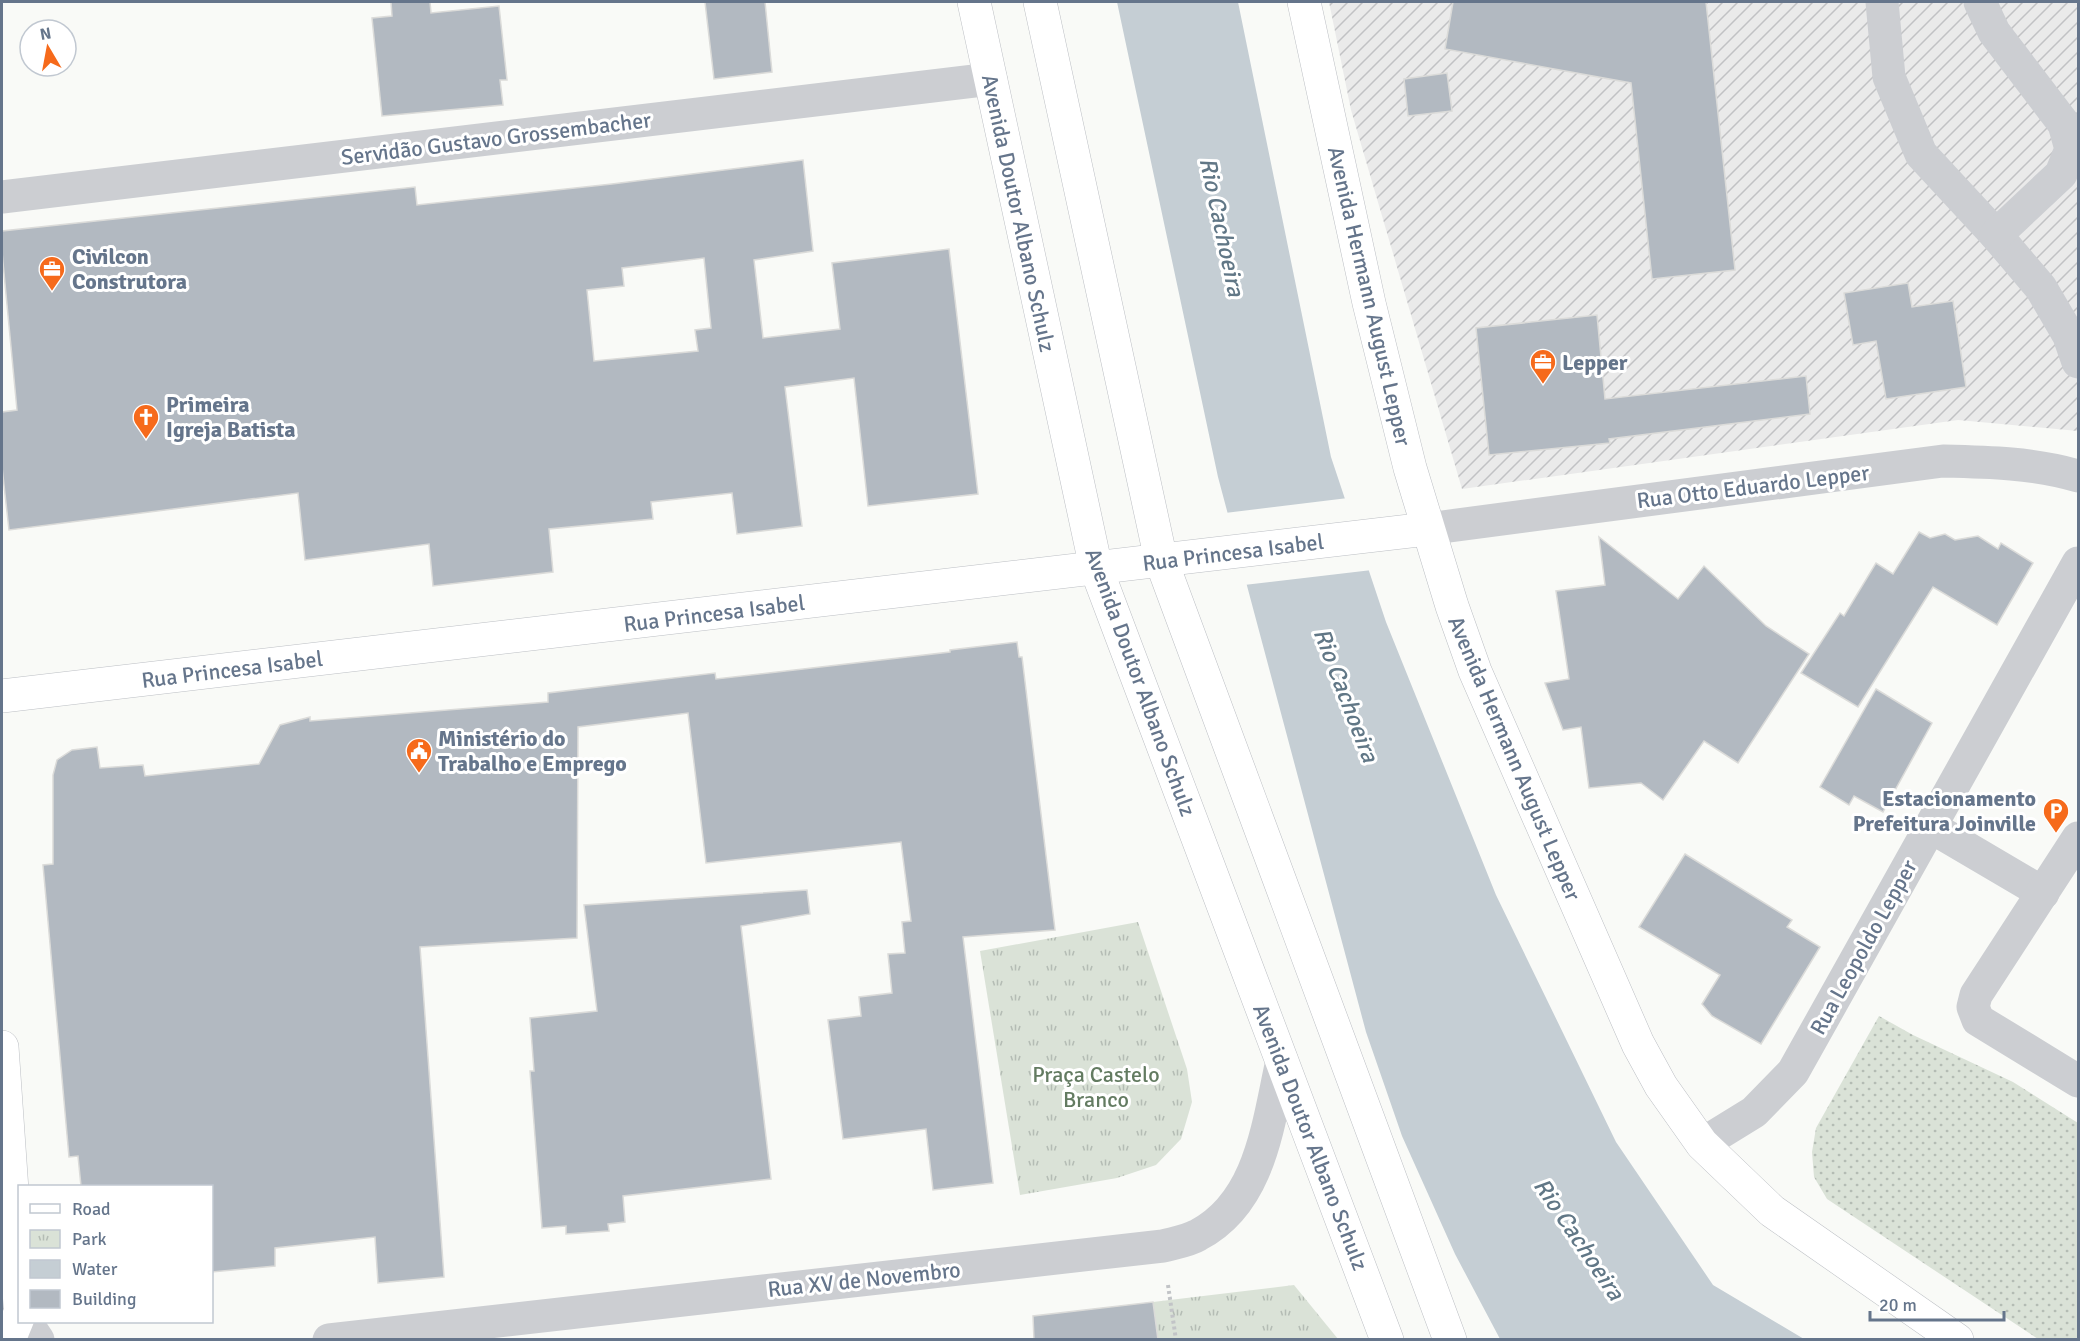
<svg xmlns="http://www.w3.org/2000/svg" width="2080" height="1341" viewBox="0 0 2080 1341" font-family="Signika,sans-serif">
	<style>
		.industrial { fill: url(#industrial-furrows) }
		.grass { fill: url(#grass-dots) }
		.park { fill: url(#park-tufts) }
		.water { fill: #c5ced4 }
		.pier { fill: #f9faf7 }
		.building { fill: #b2b9c1; stroke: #dbdbd9; stroke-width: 1.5; fill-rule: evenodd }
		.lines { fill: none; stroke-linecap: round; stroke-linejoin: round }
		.major-casing { stroke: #bcbfc4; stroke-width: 34 }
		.path { stroke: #c2c4c7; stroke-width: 4; stroke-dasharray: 3 3; stroke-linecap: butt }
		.minor { stroke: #ccced2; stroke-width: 33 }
		.major { stroke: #fff; stroke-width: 33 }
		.labels { text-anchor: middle; stroke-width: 6; stroke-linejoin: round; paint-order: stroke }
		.street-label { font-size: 22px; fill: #65758b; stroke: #fff }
		.poi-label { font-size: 22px; font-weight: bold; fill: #65758b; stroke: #fff; text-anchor: start }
		.park-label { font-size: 22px; fill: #637b61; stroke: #fff }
		.water-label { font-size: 24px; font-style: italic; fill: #617786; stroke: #fff }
	</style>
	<defs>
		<pattern id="industrial-furrows" width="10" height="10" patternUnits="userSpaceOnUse" patternTransform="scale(1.5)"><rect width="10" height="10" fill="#eaeaea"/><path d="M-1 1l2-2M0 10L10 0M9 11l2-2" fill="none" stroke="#c1c2c4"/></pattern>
		<pattern id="grass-dots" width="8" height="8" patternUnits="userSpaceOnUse" patternTransform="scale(1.5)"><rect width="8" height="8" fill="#dae2d7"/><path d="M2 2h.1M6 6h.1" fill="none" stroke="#b4bcb4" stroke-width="1.8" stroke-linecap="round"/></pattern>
		<pattern id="park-tufts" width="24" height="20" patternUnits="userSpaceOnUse" patternTransform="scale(1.5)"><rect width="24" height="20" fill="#dae2d7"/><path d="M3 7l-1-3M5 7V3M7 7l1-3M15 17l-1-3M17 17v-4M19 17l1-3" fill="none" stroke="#b4bcb4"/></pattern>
	</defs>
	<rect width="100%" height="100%" fill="#f9faf7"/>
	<!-- industrial -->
	<polygon class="industrial" points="1329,2 2078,2 2078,431 1958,420 1462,489 1351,110"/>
	<!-- grass -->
	<polygon class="grass" points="1879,1016 1913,1035 2013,1082 2078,1123 2078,1339 2038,1339 1827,1199 1814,1177 1812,1152 1816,1128"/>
	<!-- park -->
	<g class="park">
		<polygon points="1138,922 1187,1069 1192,1102 1181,1139 1156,1165 1117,1178 1020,1195 980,951"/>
		<polygon points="1294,1285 1338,1339 1158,1339 1153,1302"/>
	</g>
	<!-- water -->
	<polygon class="water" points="1117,2 1238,2 1331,457 1386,622 1496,895 1616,1142 1713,1285 1804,1339 1500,1339 1455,1254 1402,1136 1366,1032 1218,477"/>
	<!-- pier -->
	<polygon class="pier" points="1348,498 1372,570 1244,585 1225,513"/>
	<!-- building -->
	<g class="building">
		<polygon points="391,2 430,2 431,13 499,6 507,80 500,80 503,105 382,116 372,18 392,16"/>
		<polygon points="705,2 765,2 772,72 714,79"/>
		<polygon points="1453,2 1706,2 1735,270 1652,279 1631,83 1445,49"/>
		<polygon points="1447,73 1452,111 1408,116 1404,79"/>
		<path d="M 803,160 L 813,251 L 754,260 L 763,338 L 840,329 L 832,263 L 949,249 L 978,494 L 868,506 L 854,378 L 785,387 L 802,526 L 737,534 L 732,493 L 651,502 L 653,519 L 549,529 L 553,572 L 433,586 L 429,544 L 305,560 L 298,493 L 9,530 L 2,467 L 2,412 L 17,410 L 2,252 L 2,231 L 415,187 L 417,205 L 612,184 ZM 704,258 L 711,328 L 695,330 L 698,351 L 594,361 L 587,290 L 624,286 L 622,268 Z"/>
		<polygon points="1908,283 1912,307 1953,301 1966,387 1886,399 1876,341 1853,345 1844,293"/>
		<polygon points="1597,315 1605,399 1806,376 1810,414 1609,439 1610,443 1489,455 1476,328"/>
		<polygon points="1919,532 1930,538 1945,534 1955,540 1978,536 1998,549 2001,543 2033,563 1997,625 1933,587 1858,707 1801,673 1840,613 1844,616 1876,563 1893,574"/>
		<polygon points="1599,537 1678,599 1704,566 1766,626 1809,654 1738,763 1704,741 1663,800 1641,783 1589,788 1581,727 1563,730 1545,683 1569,679 1556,591 1605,585"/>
		<polygon points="1017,642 1019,657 1022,657 1055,930 963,937 993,1183 933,1190 926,1129 843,1139 828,1020 861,1016 859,997 892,993 888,954 905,953 902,922 911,921 901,842 706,863 688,713 578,727 577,938 420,947 444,1277 378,1283 375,1237 275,1248 275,1266 212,1272 212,1186 81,1186 78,1156 69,1157 43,865 53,864 53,775 57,760 72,750 97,747 100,768 143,765 145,776 259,764 280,725 310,717 310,721 548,702 548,693 715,673 716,679 950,652 950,650"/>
		<polygon points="1876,689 1932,723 1883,812 1854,796 1849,805 1820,787"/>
		<polygon points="1685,854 1792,920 1787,927 1820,947 1761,1044 1712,1016 1702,1004 1720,975 1639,927"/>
		<polygon points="807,890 810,914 741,926 771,1179 623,1196 625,1222 608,1224 609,1231 566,1234 566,1226 542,1228 530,1071 534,1071 530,1018 597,1011 584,905"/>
		<polygon points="1153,1302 1158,1340 1034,1340 1033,1316"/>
	</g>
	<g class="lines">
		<!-- major casing -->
		<g class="major-casing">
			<g id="major">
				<polyline points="974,2 1096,568 1387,1340"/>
				<polyline points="1040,2 1161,560 1450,1340"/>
				<polyline points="1304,2 1369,303 1410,468 1452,606 1475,671 1638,1044 1661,1086 1702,1144 1772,1211 1957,1340"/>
				<polyline points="2,696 1427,529"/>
				<polyline points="2,1047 20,1305"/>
				<polyline points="9,1340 20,1313"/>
			</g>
		</g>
		<!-- path -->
		<polyline class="path" points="1168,1285 1176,1340"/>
		<!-- minor -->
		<g class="minor">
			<polyline points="1882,2 1889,77 1921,154 1996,235 2041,288 2069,336 2078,362"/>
			<polyline points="1980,2 1994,32 2064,124 2071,149 2061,174 1996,235"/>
			<polyline points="2,197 991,79"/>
			<path d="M 1427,529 L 1943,461 C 1988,462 2034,463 2078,476"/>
			<polyline points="1931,827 2043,893"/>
			<polyline points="2078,838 1976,995 1973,1007 1978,1020 2078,1081"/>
			<polyline points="1702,1144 1754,1112 1793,1072 2078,563"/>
			<polyline points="26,1322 38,1340"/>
			<path d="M 329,1340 L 1163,1246 C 1174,1243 1188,1241 1198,1235 C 1261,1202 1268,1123 1282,1061"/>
		</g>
		<!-- major -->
		<use href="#major" class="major"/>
	</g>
	<!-- icons -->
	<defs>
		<g id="office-pin" transform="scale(1.35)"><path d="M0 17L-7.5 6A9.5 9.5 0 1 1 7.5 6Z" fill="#f66a1b" stroke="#fff"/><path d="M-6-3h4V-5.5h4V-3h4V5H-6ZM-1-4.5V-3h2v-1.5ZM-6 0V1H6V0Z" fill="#fff"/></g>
		<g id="church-pin" transform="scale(1.35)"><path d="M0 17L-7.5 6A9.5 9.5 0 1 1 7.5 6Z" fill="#f66a1b" stroke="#fff"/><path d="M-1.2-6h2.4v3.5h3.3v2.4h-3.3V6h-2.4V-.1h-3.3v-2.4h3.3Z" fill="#fff"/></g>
		<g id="civic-pin" transform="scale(1.35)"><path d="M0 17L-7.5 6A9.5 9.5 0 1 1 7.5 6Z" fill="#f66a1b" stroke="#fff"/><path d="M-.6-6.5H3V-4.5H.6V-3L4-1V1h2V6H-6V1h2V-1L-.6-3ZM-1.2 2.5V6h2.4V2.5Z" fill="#fff"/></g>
		<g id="parking-pin" transform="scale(1.35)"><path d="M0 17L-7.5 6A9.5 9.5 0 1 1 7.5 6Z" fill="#f66a1b" stroke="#fff"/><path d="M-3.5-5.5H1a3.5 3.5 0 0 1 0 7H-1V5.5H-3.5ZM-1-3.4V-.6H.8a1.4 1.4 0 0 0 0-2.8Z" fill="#fff"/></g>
	</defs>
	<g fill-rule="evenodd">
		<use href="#office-pin" x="52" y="269"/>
		<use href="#office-pin" x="1543" y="362"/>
		<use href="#church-pin" x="146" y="417"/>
		<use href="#civic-pin" x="419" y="751"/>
		<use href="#parking-pin" x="2056" y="811"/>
	</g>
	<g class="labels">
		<!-- street labels -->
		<g class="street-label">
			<text transform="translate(496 138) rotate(-7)" y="8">Servidão Gustavo Grossembacher</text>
			<text transform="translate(1019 213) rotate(78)" y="8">Avenida Doutor Albano Schulz</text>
			<text transform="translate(1370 296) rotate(77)" y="8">Avenida Hermann August Lepper</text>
			<text transform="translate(1753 486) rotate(-7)" y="8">Rua Otto Eduardo Lepper</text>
			<text transform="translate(1233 552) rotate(-7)" y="8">Rua Princesa Isabel</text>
			<text transform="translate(714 613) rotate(-7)" y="8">Rua Princesa Isabel</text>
			<text transform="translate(232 669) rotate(-7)" y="8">Rua Princesa Isabel</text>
			<text transform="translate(1141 682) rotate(70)" y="8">Avenida Doutor Albano Schulz</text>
			<text transform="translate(1515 758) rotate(67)" y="8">Avenida Hermann August Lepper</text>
			<text transform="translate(1863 947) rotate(-61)" y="8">Rua Leopoldo Lepper</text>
			<text transform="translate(1311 1137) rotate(69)" y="8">Avenida Doutor Albano Schulz</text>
			<text transform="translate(864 1279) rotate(-6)" y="8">Rua XV de Novembro</text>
		</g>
		<!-- poi labels -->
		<g class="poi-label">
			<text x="72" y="264">Civilcon<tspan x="72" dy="25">Construtora</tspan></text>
			<text x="1562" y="370">Lepper</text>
			<text x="166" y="412">Primeira<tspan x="166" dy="25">Igreja Batista</tspan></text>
			<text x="438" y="746">Ministério do<tspan x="438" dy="25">Trabalho e Emprego</tspan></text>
			<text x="2036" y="806" text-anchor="end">Estacionamento<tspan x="2036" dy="25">Prefeitura Joinville</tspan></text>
		</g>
		<!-- park labels -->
		<g class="park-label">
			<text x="1096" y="1082">Praça Castelo<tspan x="1096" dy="25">Branco</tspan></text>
		</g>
		<!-- water labels -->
		<g class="water-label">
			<text transform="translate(1222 227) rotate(78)" y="8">Rio Cachoeira</text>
			<text transform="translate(1346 695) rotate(69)" y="8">Rio Cachoeira</text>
			<text transform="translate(1579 1239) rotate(56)" y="8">Rio Cachoeira</text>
		</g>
	</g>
	<!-- border -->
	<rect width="2080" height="1341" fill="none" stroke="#65758b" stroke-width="6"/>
	<!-- legend -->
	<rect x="18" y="1185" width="195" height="138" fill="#ffffff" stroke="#c1c8d1" stroke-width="1.5"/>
	<rect x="30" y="1204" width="30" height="9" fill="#ffffff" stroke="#c1c8d1" stroke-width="1.5"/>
	<text x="72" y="1215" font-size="18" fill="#65758b">Road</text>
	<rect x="30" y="1230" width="30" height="18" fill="url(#park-tufts)" stroke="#c1c8d1" stroke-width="1.5"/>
	<text x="72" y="1245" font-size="18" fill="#65758b">Park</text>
	<rect x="30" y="1260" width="30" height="18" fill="#c5ced4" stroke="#c1c8d1" stroke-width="1.5"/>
	<text x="72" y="1275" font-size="18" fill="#65758b">Water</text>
	<rect x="30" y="1290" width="30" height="18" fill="#b2b9c1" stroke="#c1c8d1" stroke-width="1.5"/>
	<text x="72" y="1305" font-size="18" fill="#65758b">Building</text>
	<!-- north arrow -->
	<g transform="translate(48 48) rotate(350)"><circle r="28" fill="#ffffff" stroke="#c1c8d1" stroke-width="1.5"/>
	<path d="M0-4.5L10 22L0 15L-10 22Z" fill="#f66a1b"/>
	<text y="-9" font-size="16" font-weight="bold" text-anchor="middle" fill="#65758b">N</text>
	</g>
	<!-- scale -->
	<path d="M1870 1311v9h134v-9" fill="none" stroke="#65758b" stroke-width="3"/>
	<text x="1879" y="1311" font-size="18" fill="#65758b" stroke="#ffffff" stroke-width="4.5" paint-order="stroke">20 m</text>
</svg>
